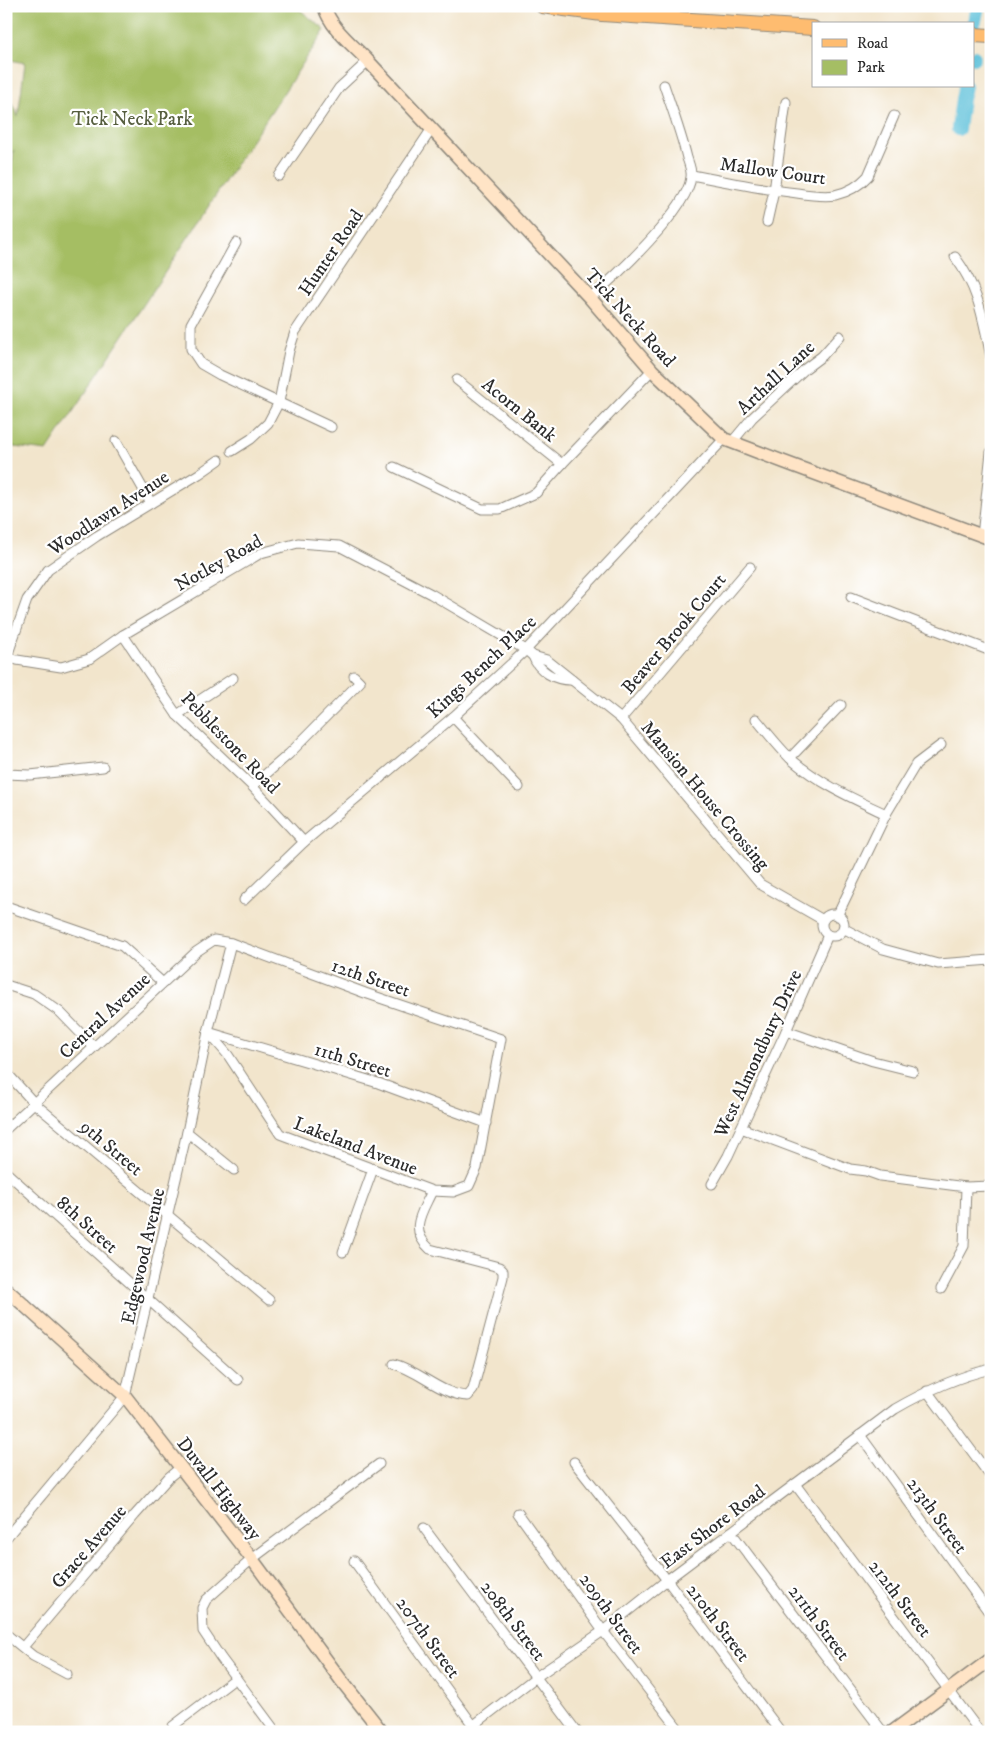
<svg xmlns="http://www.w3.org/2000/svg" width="997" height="1738" viewBox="0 0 997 1738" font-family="'IM FELL DW Pica',serif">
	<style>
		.green { fill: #a5be64; stroke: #687448 }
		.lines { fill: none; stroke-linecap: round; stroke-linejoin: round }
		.river { stroke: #5bc0d9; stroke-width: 14 }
		.street-casing { stroke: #8e887c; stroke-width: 11 }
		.secondary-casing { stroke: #8e887c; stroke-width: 15 }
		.primary-casing { stroke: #8e887c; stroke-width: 16 }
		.street { stroke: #fff; stroke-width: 9 }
		.secondary { stroke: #ffe4c6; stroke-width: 12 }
		.primary { stroke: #febc70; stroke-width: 14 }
		.labels { text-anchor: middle; stroke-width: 4.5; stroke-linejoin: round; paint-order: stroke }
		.park-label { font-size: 19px; fill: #565e3f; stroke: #fff }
		.street-label { font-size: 19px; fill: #2b2b2b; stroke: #fff }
	</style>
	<rect width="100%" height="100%" fill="#fff"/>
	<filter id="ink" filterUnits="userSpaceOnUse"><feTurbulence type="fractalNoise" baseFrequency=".02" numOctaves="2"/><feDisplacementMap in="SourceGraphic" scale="10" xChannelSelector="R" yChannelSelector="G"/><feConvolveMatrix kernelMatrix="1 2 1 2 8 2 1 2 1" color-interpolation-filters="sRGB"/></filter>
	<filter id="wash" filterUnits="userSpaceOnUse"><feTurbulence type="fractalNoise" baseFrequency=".0096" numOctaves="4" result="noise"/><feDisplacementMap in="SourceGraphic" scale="20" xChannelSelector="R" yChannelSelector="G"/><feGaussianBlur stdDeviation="1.12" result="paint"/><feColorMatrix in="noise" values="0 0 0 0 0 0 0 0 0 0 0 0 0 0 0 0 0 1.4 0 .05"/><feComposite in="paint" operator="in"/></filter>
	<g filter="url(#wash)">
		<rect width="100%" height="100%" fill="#f2e5cc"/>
		<!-- green -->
		<polygon class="green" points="6,6 295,6 325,30 47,451 6,446 6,209 14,150 6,161 8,125 6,93 15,108 18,117 25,63 6,59"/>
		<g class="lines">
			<!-- river -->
			<g class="river">
				<polyline points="975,21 978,6"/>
				<polyline points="973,58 974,57"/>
				<polyline points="958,129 962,99 965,86"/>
			</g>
		</g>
	</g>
	<g filter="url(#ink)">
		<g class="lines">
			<!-- street casing -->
			<g class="street-casing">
				<g id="street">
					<path d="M 692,175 C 727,182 762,189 797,193 C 810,195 823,197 835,195 C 849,192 859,186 868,176 L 894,116"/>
					<polyline points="279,176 339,88 368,61"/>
					<polyline points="767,222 774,191 786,102"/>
					<polyline points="236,243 191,324 191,349 201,364 220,375 331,427"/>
					<path d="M 955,257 C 979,289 983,319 991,357"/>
					<path d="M 590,298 C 615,277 688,209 691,177 C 692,171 689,164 687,158 C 681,133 672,109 664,85"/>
					<polyline points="457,380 562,464"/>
					<polyline points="116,441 151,503"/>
					<polyline points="732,442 752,418 806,368 822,356 840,336"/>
					<polyline points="232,451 251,439 268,423 279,402 289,351 295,332 431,130"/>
					<polyline points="394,467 482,509 500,509 536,493 562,464 652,370"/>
					<polyline points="982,536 991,452"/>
					<polyline points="851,597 991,651"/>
					<polyline points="123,635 177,715 252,786 304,842"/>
					<path d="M 533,656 C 538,671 556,681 572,680"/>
					<polyline points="6,657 17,660 61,667 89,659 123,635 261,553 298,543 339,546 431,594 526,650 533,656 547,660 621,719 760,884 823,920"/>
					<polyline points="6,659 27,600 48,570 97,536 199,474 219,460"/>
					<polyline points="177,715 233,678"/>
					<polyline points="453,717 519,787"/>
					<polyline points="621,719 750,567"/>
					<path d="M 756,719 C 767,732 779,748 792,760 C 822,785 852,798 886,814"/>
					<polyline points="790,758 841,705"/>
					<polyline points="6,774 30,775 103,767"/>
					<polyline points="252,786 289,754 360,682 354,676"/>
					<polyline points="244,900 304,842 453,717 526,650 724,439"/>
					<polyline points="6,906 122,946 163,983"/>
					<circle cx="833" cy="925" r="11"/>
					<polyline points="837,916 886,814 916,764 941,745"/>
					<polyline points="843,928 883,949 938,964 991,960"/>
					<polyline points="6,985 34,994 60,1012 93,1046"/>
					<polyline points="786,1031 873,1061 913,1071"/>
					<polyline points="208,1032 378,1083 486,1123"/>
					<polyline points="6,1072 34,1103 269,1300"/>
					<polyline points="741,1128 850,1169 866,1171 880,1176 966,1187 991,1186"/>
					<polyline points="6,1129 163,983 196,952 214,940 231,943 365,993 501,1039 477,1168 469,1186 453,1192 432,1191 280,1134 228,1055 208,1032"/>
					<polyline points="187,1132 234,1170"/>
					<polyline points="6,1172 238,1380"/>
					<polyline points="712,1184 728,1156 786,1031 828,935"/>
					<polyline points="343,1252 373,1169"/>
					<polyline points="941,1289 964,1246 966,1187"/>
					<path d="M 394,1364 C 420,1371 441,1395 468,1396 L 473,1390 L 503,1277 L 503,1271 L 499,1267 L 430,1249 C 408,1229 422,1213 432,1191"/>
					<polyline points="927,1391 991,1477"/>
					<polyline points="860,1435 991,1615"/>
					<polyline points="574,1462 667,1580 781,1732"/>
					<polyline points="795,1484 980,1732"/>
					<polyline points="518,1513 603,1631 681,1732"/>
					<polyline points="424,1528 577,1732"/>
					<polyline points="731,1532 883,1732"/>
					<polyline points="6,1538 125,1396 187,1132 208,1032 231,943"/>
					<polyline points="354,1561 478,1732"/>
					<polyline points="6,1634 33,1656 67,1674"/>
					<polyline points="23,1647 135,1515 169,1477 180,1468"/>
					<polyline points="178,1732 173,1726 236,1678"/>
					<polyline points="276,1732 221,1658 203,1631 202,1608 206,1600 252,1559 379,1464"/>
					<path d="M 465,1732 L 536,1677 L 603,1631 L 667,1580 L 895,1409 C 926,1391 956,1377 991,1369"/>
				</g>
			</g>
			<!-- secondary casing -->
			<g class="secondary-casing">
				<g id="secondary">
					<path d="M 324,6 C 331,29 352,44 368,61 L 590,298 L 652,370 L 724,439 L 784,462 L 991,539"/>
					<polyline points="6,1289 125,1396 252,1559 341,1680 382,1732"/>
					<polyline points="892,1732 991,1659"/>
				</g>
			</g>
			<!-- primary casing -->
			<g class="primary-casing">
				<g id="primary">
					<polyline points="542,6 602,14 813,28"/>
					<polyline points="973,35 991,36"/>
				</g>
			</g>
			<!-- street -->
			<use href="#street" class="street"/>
			<!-- secondary -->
			<use href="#secondary" class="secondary"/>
			<!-- primary -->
			<use href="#primary" class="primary"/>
		</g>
	</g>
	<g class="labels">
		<!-- park labels -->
		<g class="park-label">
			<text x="132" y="125">Tick Neck Park</text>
		</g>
		<!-- street labels -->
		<g class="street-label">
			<text transform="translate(773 170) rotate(8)" y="7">Mallow Court</text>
			<text transform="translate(330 252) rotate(-56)" y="7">Hunter Road</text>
			<text transform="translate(631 317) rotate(48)" y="7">Tick Neck Road</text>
			<text transform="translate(775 377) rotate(-43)" y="7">Arthall Lane</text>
			<text transform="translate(520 409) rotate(39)" y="7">Acorn Bank</text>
			<text transform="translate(108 512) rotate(-33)" y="7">Woodlawn Avenue</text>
			<text transform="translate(218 562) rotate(-29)" y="7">Notley Road</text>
			<text transform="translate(673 633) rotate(-50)" y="7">Beaver Brook Court</text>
			<text transform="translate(481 666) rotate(-43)" y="7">Kings Bench Place</text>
			<text transform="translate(231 742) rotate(46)" y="7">Pebblestone Road</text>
			<text transform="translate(706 795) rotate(50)" y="7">Mansion House Crossing</text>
			<text transform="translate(371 977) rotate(19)" y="7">12th Street</text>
			<text transform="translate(104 1015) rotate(-43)" y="7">Central Avenue</text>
			<text transform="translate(757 1053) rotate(-65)" y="7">West Almondbury Drive</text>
			<text transform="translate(353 1059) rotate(17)" y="7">11th Street</text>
			<text transform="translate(356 1145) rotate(21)" y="7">Lakeland Avenue</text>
			<text transform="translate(112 1147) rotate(40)" y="7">9th Street</text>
			<text transform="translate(88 1224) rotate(42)" y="7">8th Street</text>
			<text transform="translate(142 1256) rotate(-77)" y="7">Edgewood Avenue</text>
			<text transform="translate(220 1488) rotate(52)" y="7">Duvall Highway</text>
			<text transform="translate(938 1515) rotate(54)" y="7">213th Street</text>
			<text transform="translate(712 1526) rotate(-37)" y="7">East Shore Road</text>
			<text transform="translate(88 1546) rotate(-49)" y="7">Grace Avenue</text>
			<text transform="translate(901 1598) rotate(53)" y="7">212th Street</text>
			<text transform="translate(612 1613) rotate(54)" y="7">209th Street</text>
			<text transform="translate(514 1620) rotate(53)" y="7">208th Street</text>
			<text transform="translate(719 1622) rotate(53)" y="7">210th Street</text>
			<text transform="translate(820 1622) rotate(53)" y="7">211th Street</text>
			<text transform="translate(429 1637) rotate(54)" y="7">207th Street</text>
		</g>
	</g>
	<!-- margin -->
	<rect width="997" height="1738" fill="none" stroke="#fff" stroke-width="25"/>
	<!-- legend -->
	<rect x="812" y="22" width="162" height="65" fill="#ffffff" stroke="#aaaaaa"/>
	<rect x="822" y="39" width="25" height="8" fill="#febc70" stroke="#aaaaaa"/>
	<text x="857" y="48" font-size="15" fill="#2b2b2b">Road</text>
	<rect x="822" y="60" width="25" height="15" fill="#a5be64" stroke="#aaaaaa"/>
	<text x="857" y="72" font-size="15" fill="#2b2b2b">Park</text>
</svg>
